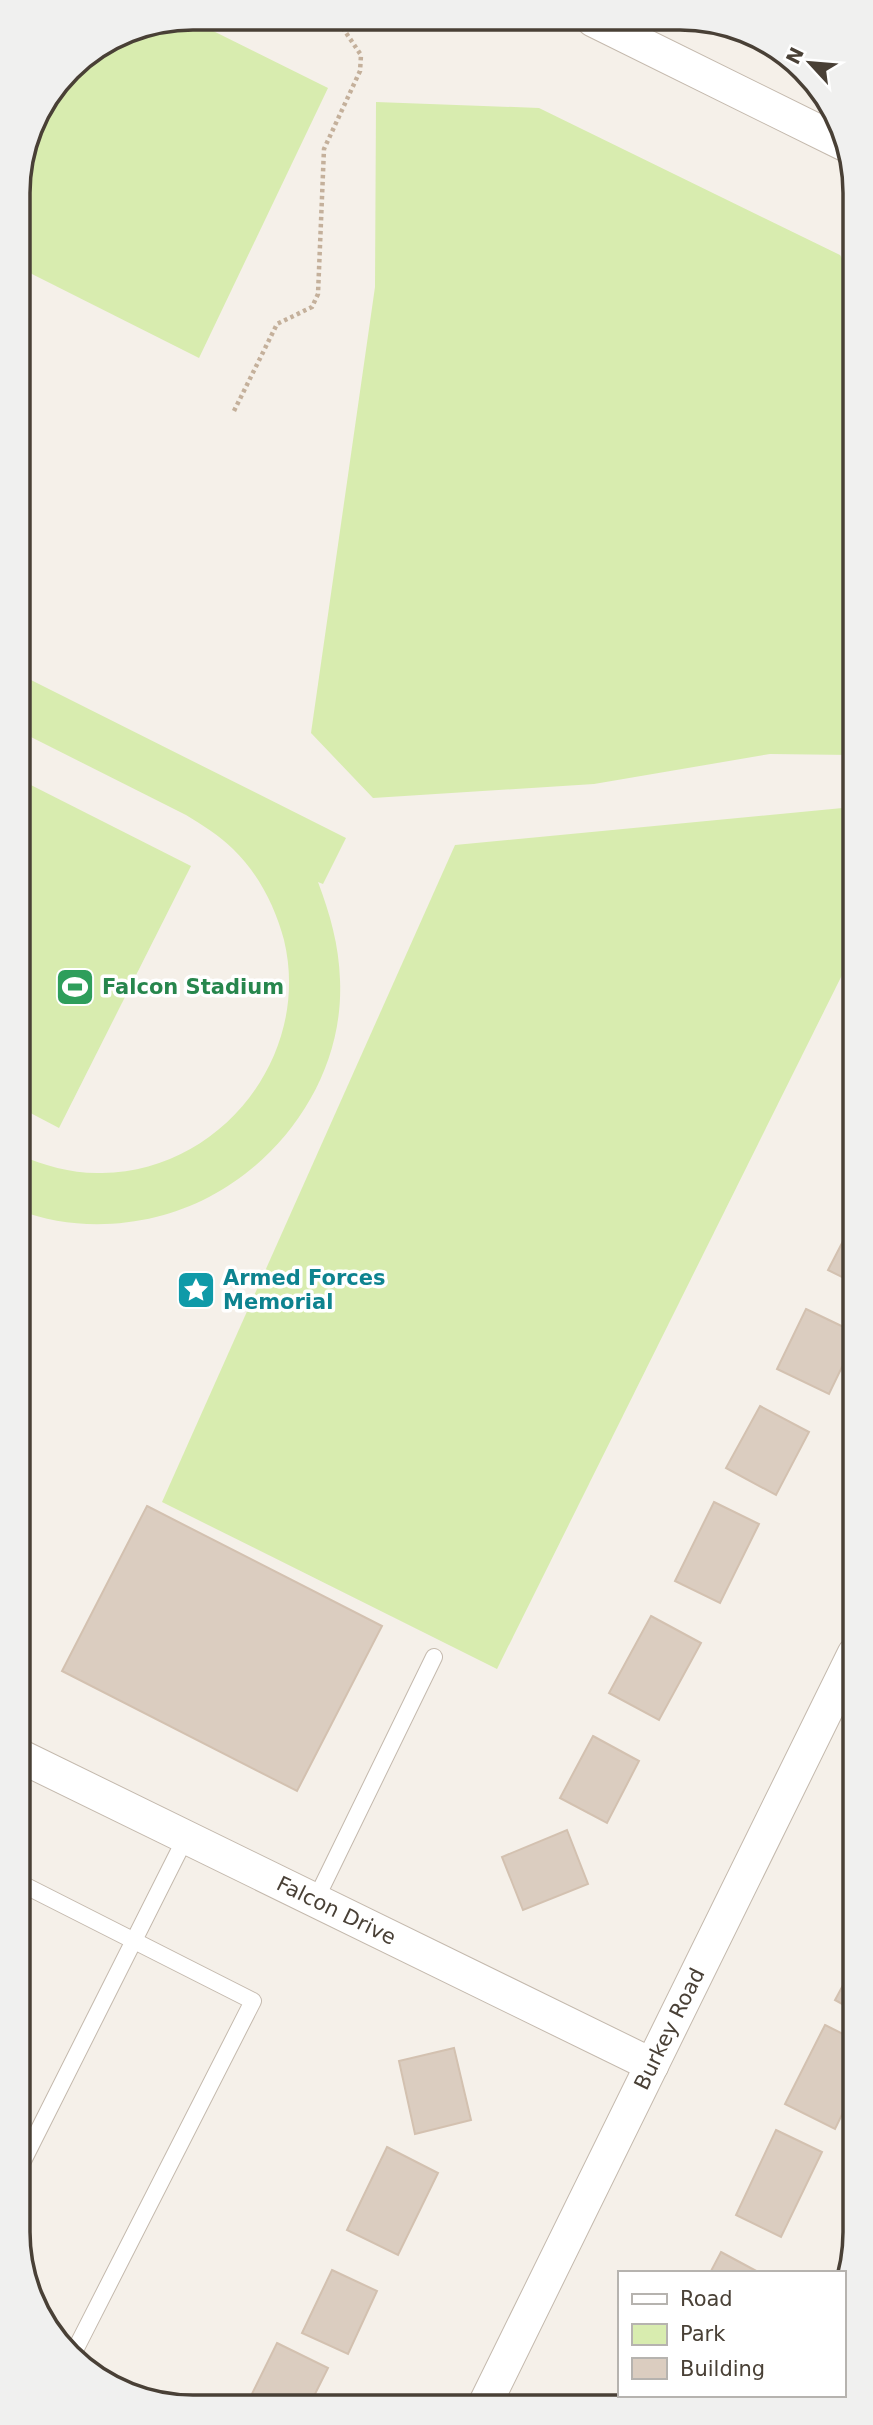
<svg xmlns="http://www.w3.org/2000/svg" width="873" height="2425" viewBox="0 0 873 2425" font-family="'DejaVu Sans',sans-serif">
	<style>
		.green { fill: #d8ecaf }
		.building { fill: #dbcdc0; stroke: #d3c1b0; stroke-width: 2 }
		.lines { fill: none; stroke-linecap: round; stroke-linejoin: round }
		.service-casing { stroke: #c4b9ad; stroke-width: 18 }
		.minor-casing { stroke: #c4b9ad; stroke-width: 35 }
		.path { stroke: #c4b09b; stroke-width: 4.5; stroke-dasharray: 3.5 3.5; stroke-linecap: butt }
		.service { stroke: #fff; stroke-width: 16 }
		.minor { stroke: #fff; stroke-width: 33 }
		.labels { text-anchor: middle; stroke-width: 7; stroke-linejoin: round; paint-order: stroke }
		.leisure-label { font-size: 21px; font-weight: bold; fill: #27864d; stroke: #fff; text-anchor: start }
		.culture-label { font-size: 21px; font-weight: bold; fill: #0d838f; stroke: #fff; text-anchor: start }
		.street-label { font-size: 21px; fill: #494036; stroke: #fff }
		.rim { fill: none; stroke: #494036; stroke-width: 3.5 }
	</style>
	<rect width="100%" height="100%" fill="#f5f0e9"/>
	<!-- green -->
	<g class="green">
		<polygon points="187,18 328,88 199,358 18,267 18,181 36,115 77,61 126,31"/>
		<polygon points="376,102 539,108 840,255 852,275 853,755 770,754 594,784 373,798 311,733 375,287"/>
		<path d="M 19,674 L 346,838 L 323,884 L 318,882 C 330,914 339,945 340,980 C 345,1090 261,1192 156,1217 C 112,1228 61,1227 19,1210 L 19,1155 C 46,1166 73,1174 102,1173 C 220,1172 312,1056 284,940 C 275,906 258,873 233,849 C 219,835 202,825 186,815 L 19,731 Z"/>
		<polygon points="19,779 191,866 59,1128 19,1107"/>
		<polygon points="853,807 853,953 497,1669 162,1502 455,845"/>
	</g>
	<!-- building -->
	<g class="building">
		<polygon points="854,1220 854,1283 828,1270"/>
		<polygon points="806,1309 854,1332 854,1342 829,1394 777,1369"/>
		<polygon points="760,1406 809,1432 776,1495 726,1468"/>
		<polygon points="714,1502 759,1524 720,1603 675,1581"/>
		<polygon points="147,1506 382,1626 297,1791 62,1671"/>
		<polygon points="651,1616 701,1643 659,1720 609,1693"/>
		<polygon points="593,1736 639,1761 607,1823 560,1798"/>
		<polygon points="567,1830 588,1884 523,1910 502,1857"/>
		<polygon points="855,1963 855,2011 835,2000"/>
		<polygon points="825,2025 855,2040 855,2088 835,2129 785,2104"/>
		<polygon points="454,2048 471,2120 415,2134 399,2061"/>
		<polygon points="776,2130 822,2152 781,2237 736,2215"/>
		<polygon points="387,2147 438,2173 398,2255 347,2230"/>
		<polygon points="721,2252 760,2273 710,2273"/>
		<polygon points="332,2270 377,2291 348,2354 302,2333"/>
		<polygon points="277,2343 328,2368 310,2404 247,2404"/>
		<polygon points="647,2395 706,2395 702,2404 643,2404"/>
	</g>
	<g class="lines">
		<!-- service casing -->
		<g class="service-casing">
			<g id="service">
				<polyline points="20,1883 253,2001 71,2358"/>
				<polyline points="315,1901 434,1657"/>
				<polyline points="21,2165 186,1837"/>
			</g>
		</g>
		<!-- minor casing -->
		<g class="minor-casing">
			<g id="minor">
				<polyline points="593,20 844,144"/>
				<path id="s1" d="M 20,1756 L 652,2065"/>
				<path id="s2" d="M 485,2404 L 854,1654"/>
			</g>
		</g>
		<!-- path -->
		<polyline class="path" points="234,411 277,324 312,307 318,294 324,149 360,71 361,55 336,18"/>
		<!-- service -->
		<use href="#service" class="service"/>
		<!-- minor -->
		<use href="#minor" class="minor"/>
	</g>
	<!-- icons -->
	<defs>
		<g id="stadium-square" transform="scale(2.0125)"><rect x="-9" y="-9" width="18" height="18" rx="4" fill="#2e9e5b" stroke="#fff"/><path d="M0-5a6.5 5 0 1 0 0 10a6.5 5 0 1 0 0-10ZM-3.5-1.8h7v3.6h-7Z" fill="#fff"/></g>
		<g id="sight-square" transform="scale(2.0125)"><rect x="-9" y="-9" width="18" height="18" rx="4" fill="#0f9aa8" stroke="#fff"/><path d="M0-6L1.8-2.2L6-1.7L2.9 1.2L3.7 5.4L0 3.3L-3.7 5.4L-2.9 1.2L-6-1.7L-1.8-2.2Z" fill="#fff"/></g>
	</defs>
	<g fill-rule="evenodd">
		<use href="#stadium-square" x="75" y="987"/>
		<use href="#sight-square" x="196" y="1290"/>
	</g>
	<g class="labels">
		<!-- leisure labels -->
		<g class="leisure-label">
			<text x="102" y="994">Falcon Stadium</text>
		</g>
		<!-- culture labels -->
		<g class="culture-label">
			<text x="223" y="1285">Armed Forces<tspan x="223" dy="24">Memorial</tspan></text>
		</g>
		<!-- street labels -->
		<g class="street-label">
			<text dy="7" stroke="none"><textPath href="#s1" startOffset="352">Falcon Drive</textPath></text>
			<text dy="7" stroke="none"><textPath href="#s2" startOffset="418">Burkey Road</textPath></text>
		</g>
	</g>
	<!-- crop -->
	<path d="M0 0H873V2425H0ZM193 30H680A163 163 0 0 1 843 193V2232A163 163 0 0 1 680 2395H193A163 163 0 0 1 30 2232V193A163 163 0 0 1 193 30Z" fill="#f0f0ef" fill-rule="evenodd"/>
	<path class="rim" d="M193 30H680A163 163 0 0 1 843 193V2232A163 163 0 0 1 680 2395H193A163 163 0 0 1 30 2232V193A163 163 0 0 1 193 30Z"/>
	<!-- legend -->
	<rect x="618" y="2271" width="228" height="126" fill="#ffffff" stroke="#b6b3af" stroke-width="2"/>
	<rect x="632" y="2294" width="35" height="10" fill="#ffffff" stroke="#b6b3af" stroke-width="2"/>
	<text x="680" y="2306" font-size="21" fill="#494036">Road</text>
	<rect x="632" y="2324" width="35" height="21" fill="#d8ecaf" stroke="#b6b3af" stroke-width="2"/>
	<text x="680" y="2341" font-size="21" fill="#494036">Park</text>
	<rect x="632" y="2358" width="35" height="21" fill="#dbcdc0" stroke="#b6b3af" stroke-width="2"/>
	<text x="680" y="2376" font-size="21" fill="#494036">Building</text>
	<!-- north arrow -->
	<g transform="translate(810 63) rotate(296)" stroke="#ffffff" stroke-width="5" paint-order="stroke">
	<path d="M0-5L12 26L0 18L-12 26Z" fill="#494036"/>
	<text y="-10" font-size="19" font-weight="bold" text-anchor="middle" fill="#494036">N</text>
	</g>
</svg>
